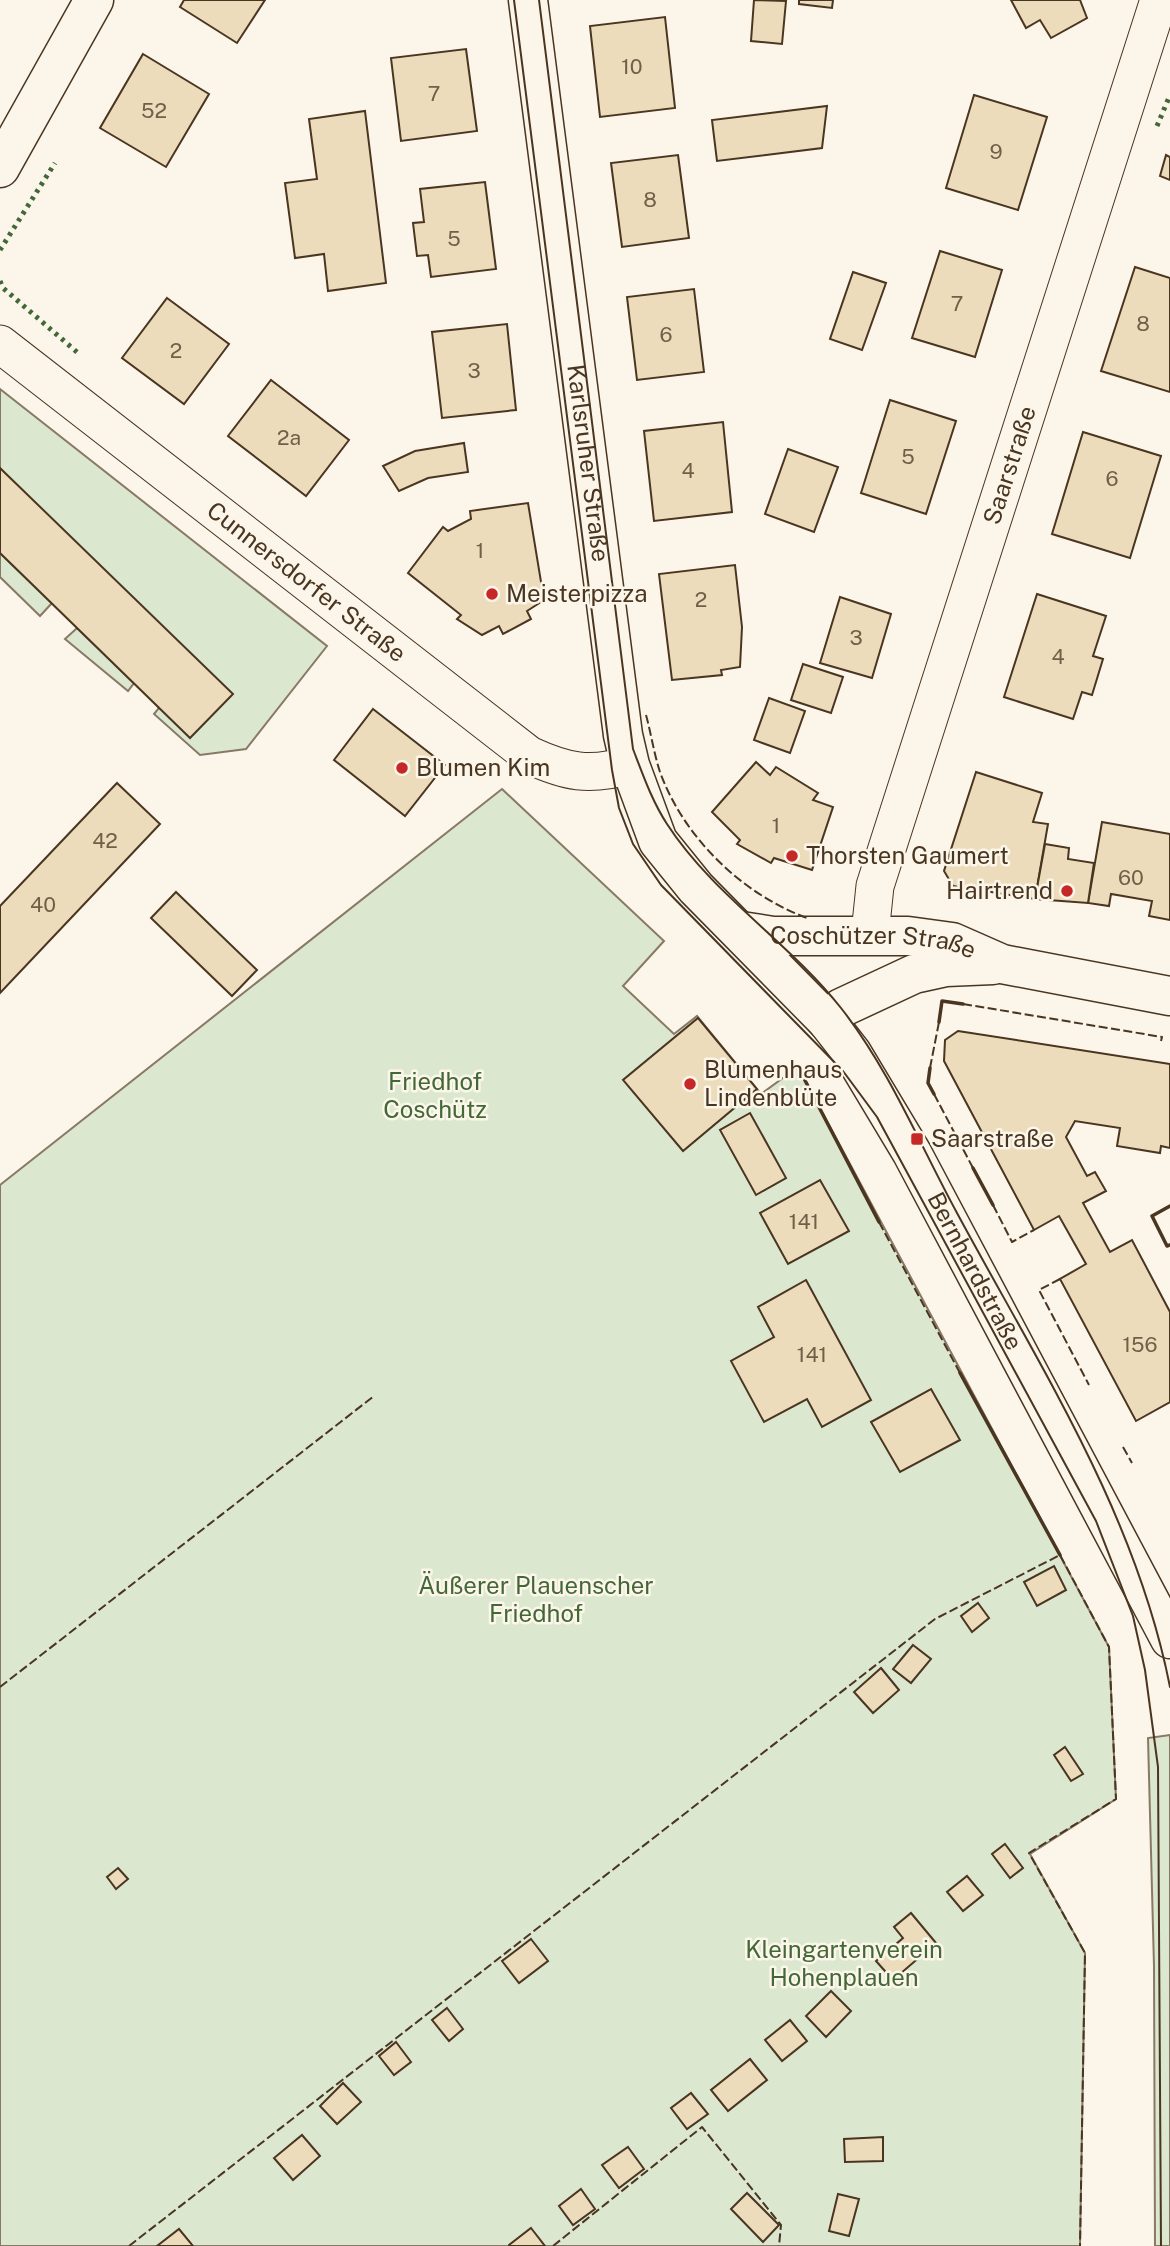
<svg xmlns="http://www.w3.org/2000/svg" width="1170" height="2246" viewBox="0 0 1170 2246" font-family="'Public Sans',sans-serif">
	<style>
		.green { fill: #dce7d0; stroke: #887966; stroke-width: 2 }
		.building { fill: #ecdcbc; stroke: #4a3520; stroke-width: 2 }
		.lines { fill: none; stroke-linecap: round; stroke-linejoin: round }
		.minor-casing { stroke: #4a3520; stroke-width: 39 }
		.tertiary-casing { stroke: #4a3520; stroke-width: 41 }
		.minor { stroke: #fbf6e9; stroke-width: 37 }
		.tertiary { stroke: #fbf6e9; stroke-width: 38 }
		.tram { stroke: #4a3520; stroke-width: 2 }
		.hedge { stroke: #436837; stroke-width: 5; stroke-dasharray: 3.5 5; stroke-linecap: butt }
		.fence { stroke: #4a3520; stroke-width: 2; stroke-dasharray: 9 3.5; stroke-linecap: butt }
		.wall { stroke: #4a3520; stroke-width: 3.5 }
		.poi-dot { fill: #c62828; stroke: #fbf6e9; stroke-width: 2.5 }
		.labels { text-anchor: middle; stroke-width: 5; stroke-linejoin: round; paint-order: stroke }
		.number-label { font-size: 21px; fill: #725f47 }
		.street-label { font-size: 24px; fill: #4a3520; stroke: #fbf6e9 }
		.poi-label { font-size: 24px; fill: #4a3520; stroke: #fbf6e9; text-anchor: start }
		.park-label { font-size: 24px; fill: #436837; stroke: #fbf6e9 }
	</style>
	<rect width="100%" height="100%" fill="#fbf6e9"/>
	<!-- green -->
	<g class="green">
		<polygon points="0,389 327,646 246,749 200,755 154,714 159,708 0,468"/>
		<polygon points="0,553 52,603 40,616 0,577"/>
		<polygon points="77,628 134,683 128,691 65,639"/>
		<polygon points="502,789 664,941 623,986 674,1034 697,1016 761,1094 798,1067 1109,1647 1116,1799 1030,1854 1085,1953 1080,2246 0,2246 0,1185"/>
		<polygon points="1170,1735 1170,2246 1155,2246 1154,1966 1148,1738"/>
	</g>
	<!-- building -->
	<g class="building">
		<polygon points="184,0 265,0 237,43 180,7"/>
		<polygon points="754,0 786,1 782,44 751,41"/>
		<polygon points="799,0 833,0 832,8 799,4"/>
		<polygon points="1011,0 1080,0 1087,18 1051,38 1040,20 1026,28"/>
		<polygon points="665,17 675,108 600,117 590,26"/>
		<polygon points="466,49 477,131 401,141 391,58"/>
		<polygon points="143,54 209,94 166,167 100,128"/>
		<polygon points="974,95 1047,117 1018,210 946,188"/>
		<polygon points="827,106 822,148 717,161 712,120"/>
		<polygon points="365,111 386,283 328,291 324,254 295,258 285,183 317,179 309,119"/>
		<polygon points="678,155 689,238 622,247 611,163"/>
		<polygon points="1166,155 1170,157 1170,180 1160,176"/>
		<polygon points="485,182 496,269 431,277 428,255 417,256 413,223 424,222 420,189"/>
		<polygon points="940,251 1002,270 975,357 912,338"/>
		<polygon points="1135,267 1170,278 1170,392 1101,371"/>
		<polygon points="853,272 886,283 862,350 830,339"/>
		<polygon points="694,289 704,372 637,380 627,297"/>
		<polygon points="167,298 229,344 184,404 122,358"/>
		<polygon points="507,324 516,410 442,418 432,332"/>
		<polygon points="271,380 349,440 306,496 228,436"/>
		<polygon points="890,400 956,421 926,514 861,493"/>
		<polygon points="723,422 732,512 654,521 644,431"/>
		<polygon points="1083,432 1161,456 1130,558 1052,534"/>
		<polygon points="464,443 468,472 428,478 399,491 383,466 415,451"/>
		<polygon points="788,449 838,467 814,532 765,514"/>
		<polygon points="0,468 233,694 190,738 0,553"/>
		<polygon points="528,503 544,600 527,611 531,619 503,634 499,626 482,635 457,619 461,615 408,573 443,527 448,531 471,519 470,511"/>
		<polygon points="735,565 742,627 740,667 721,670 722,675 672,680 659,574"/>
		<polygon points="1037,594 1106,616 1093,656 1103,659 1092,695 1082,692 1073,719 1004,697"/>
		<polygon points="840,597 891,614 872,678 820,663"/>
		<polygon points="803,664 843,677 831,713 791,700"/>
		<polygon points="769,698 805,711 790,753 754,740"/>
		<polygon points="373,709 445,765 405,816 334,760"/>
		<polygon points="756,762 770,775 776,767 818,793 813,800 833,807 812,870 774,858 771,863 737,844 740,840 712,812"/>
		<polygon points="976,772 1042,793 1033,822 1048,824 1035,899 953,886 944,871"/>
		<polygon points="117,783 160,824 0,993 0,906"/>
		<polygon points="1102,822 1170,834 1170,920 1149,916 1152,901 1111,894 1109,906 1088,903"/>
		<polygon points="1045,844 1069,848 1068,859 1094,863 1088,903 1035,899"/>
		<polygon points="176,892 257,970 232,996 151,918"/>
		<polygon points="698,1018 757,1089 683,1151 623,1080"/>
		<polygon points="958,1031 1170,1064 1170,1148 1161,1146 1160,1153 1117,1146 1120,1128 1075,1121 1066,1137 1087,1176 1095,1172 1106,1191 1083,1203 1110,1252 1132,1240 1170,1312 1170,1402 1136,1421 1060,1279 1086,1264 1059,1216 1034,1230 944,1061 945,1040"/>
		<polygon points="750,1113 786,1178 756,1195 720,1130"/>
		<polygon points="820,1180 849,1231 788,1264 760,1213"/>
		<polygon points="806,1280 871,1400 822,1427 807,1399 764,1422 731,1361 774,1337 758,1307"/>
		<polygon points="931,1389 960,1440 900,1472 871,1422"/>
		<polygon points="1054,1566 1066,1590 1037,1606 1024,1582"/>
		<polygon points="978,1603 989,1618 972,1632 961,1616"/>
		<polygon points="913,1645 931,1659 911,1683 893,1669"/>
		<polygon points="881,1668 899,1690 873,1713 854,1692"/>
		<polygon points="1065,1747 1083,1774 1071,1781 1054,1755"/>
		<polygon points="1005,1844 1023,1868 1010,1878 992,1854"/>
		<polygon points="118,1868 128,1879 116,1889 107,1877"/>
		<polygon points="967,1876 983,1895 963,1911 947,1892"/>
		<polygon points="911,1913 936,1943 893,1980 876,1961 903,1938 894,1927"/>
		<polygon points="531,1939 548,1961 519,1983 502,1961"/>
		<polygon points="831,1991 851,2011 826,2037 806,2016"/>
		<polygon points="447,2008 463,2029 449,2041 432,2020"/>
		<polygon points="790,2020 807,2041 782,2061 765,2040"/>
		<polygon points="396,2042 411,2062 394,2075 379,2056"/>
		<polygon points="750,2059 767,2080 728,2111 711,2090"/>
		<polygon points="343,2083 361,2102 337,2124 320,2106"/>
		<polygon points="691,2093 708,2114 687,2129 671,2108"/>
		<polygon points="302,2135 320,2156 293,2180 274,2158"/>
		<polygon points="883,2137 883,2161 845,2162 844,2139"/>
		<polygon points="628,2147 644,2169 619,2188 602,2165"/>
		<polygon points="581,2189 595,2209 573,2225 559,2206"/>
		<polygon points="747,2193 779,2225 763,2242 731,2209"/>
		<polygon points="838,2194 859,2199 849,2236 829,2231"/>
		<polygon points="531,2228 545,2246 509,2246 509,2245"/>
		<polygon points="179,2229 193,2246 157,2246"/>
	</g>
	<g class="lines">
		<!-- minor casing -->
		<g class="minor-casing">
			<g id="minor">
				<path id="s1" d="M 0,344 L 529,755 C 566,772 589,777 630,765"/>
				<path id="s2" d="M 870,934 L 875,886 L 1159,0"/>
			</g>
		</g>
		<!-- tertiary casing -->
		<g class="tertiary-casing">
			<g id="tertiary">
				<path id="s3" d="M 528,0 L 623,735 L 630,765 L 658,841 L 696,888 L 827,1021 L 852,1053 L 912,1153 L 1170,1639"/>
				<polyline points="0,168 94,0"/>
				<path id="s4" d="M 741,931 L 773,936 L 908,936 L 952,942 L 1002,964 L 1170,996"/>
				<polyline points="827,1021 841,1008 914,974 946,967 993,965"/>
			</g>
		</g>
		<!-- minor -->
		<use href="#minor" class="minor"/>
		<!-- tertiary -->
		<use href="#tertiary" class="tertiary"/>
		<!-- tram -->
		<g class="tram">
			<polyline points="514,0 612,770 619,808 633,844 661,885 843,1071 877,1117 1096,1521 1133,1616 1145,1670 1158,1767 1161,2246"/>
			<path d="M 539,0 L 633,749 C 643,775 652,801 667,824 C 713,895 789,942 841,1008 C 889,1069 920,1145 957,1213 C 1040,1367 1136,1514 1170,1687"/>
		</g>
		<!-- hedge -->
		<g class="hedge">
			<polyline points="1157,126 1170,95"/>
			<polyline points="0,250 55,163"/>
			<polyline points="0,281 3,288 78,353"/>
		</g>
		<!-- fence -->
		<g class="fence">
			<path d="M 646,715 C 651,733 654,754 660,772 C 684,838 742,894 807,918"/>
			<polyline points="963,1004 1162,1037 1161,1041"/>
			<polyline points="930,1068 939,1022"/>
			<polyline points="934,1094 973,1168"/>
			<polyline points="993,1205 1012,1242 1034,1230"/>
			<polyline points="879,1222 960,1373"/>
			<polyline points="1060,1279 1039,1290 1089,1385"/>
			<polyline points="1123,1447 1132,1463"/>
			<polyline points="0,1687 374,1396"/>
			<polyline points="129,2246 935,1619 1060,1555 1109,1647 1116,1799 1029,1853 1085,1953 1080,2246"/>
			<polyline points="553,2246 702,2127 781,2225 779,2246"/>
		</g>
		<!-- wall -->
		<g class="wall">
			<polyline points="939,1022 942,1001 963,1004"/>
			<polyline points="798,1067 879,1222"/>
			<polyline points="930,1068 928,1083 934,1094"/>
			<polyline points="973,1168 993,1205"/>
			<polyline points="1170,1206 1152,1216 1167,1246 1170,1245"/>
			<polyline points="960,1373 1060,1555"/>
		</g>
	</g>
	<!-- markers -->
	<g class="poi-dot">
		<circle cx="492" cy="594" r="7"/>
		<circle cx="402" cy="768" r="7"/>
		<circle cx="792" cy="856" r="7"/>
		<circle cx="1067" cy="891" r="7"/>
		<circle cx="690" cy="1084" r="7"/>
		<rect x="910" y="1132" width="14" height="14" rx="3.5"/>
	</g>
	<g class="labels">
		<!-- number labels -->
		<g class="number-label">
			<text x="632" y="74">10</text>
			<text x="434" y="101">7</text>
			<text x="154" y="118">52</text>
			<text x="996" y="159">9</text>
			<text x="650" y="207">8</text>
			<text x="454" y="246">5</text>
			<text x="957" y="311">7</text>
			<text x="1143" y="331">8</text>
			<text x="666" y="342">6</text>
			<text x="176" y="358">2</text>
			<text x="474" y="378">3</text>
			<text x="289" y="445">2a</text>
			<text x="908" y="464">5</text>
			<text x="688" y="478">4</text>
			<text x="1112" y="486">6</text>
			<text x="480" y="558">1</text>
			<text x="701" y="607">2</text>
			<text x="856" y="645">3</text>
			<text x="1058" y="664">4</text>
			<text x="776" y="833">1</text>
			<text x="105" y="848">42</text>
			<text x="1131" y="885">60</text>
			<text x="43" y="912">40</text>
			<text x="804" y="1229">141</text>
			<text x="1140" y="1352">156</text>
			<text x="812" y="1362">141</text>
		</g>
		<!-- street labels -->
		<g class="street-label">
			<text dy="8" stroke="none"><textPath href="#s3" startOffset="467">Karlsruher Straße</textPath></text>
			<text dy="8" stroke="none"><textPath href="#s2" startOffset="490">Saarstraße</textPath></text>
			<text dy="8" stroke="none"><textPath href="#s1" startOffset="388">Cunnersdorfer Straße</textPath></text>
			<text dy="8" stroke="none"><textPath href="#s4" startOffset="133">Coschützer Straße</textPath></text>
			<text dy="8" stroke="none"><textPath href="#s3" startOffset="1391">Bernhardstraße</textPath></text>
		</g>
		<!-- poi labels -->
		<g class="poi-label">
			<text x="506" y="602">Meisterpizza</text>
			<text x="416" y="776">Blumen Kim</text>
			<text x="806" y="864">Thorsten Gaumert</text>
			<text x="1053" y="899" text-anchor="end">Hairtrend</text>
			<text x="704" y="1078">Blumenhaus<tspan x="704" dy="28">Lindenblüte</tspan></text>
			<text x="931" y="1147">Saarstraße</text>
		</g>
		<!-- park labels -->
		<g class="park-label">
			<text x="435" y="1090">Friedhof<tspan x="435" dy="28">Coschütz</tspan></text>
			<text x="536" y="1594">Äußerer Plauenscher<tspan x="536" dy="28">Friedhof</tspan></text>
			<text x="844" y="1958">Kleingartenverein<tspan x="844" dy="28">Hohenplauen</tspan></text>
		</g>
	</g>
</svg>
